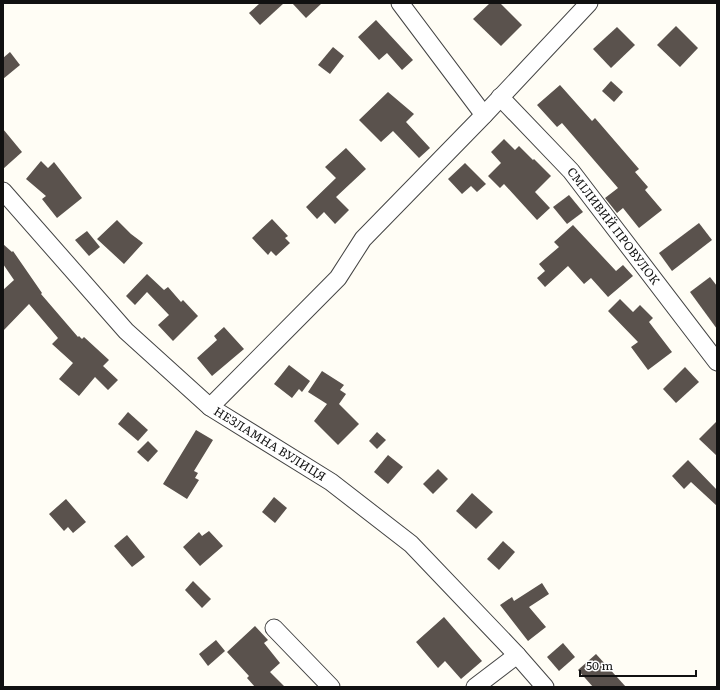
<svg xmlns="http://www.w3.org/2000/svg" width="720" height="690" viewBox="0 0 720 690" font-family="Literata,serif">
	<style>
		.building { fill: #5a524d }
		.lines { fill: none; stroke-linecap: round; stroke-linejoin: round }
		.minor-casing { stroke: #444; stroke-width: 19 }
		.minor { stroke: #fff; stroke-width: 17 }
		.labels { text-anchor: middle; stroke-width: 4; stroke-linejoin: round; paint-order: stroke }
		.street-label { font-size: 12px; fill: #111; stroke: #fff }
	</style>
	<rect width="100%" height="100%" fill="#fffdf5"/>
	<!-- building -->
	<g class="building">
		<polygon points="260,3 284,3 260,25 249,13"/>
		<polygon points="292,3 322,3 306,18"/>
		<polygon points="490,3 500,3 522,25 501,46 473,19"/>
		<polygon points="376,20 413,60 402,70 387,53 379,60 358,37"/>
		<polygon points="676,26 698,48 680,67 657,45"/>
		<polygon points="617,27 635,45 611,68 593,49"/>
		<polygon points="333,47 344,56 330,74 318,65"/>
		<polygon points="10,52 20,65 3,79 3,58"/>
		<polygon points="611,81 623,92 614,102 602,91"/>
		<polygon points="560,85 592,121 595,118 639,169 635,172 648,187 645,190 662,210 639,228 623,208 617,213 605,198 618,188 562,123 557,127 537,105"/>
		<polygon points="388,92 414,114 406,122 430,148 419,158 393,131 381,142 359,120"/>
		<polygon points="3,129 22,152 3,169"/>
		<polygon points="504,139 515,150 519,146 533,160 534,159 551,176 535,192 550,208 537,220 504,184 500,188 488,176 501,163 491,152"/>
		<polygon points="346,148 366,169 336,197 349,210 335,224 324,212 317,219 306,207 336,178 325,167"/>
		<polygon points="41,161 48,168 54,162 82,198 57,218 42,199 46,196 26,179"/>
		<polygon points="465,163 486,184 477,192 471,186 462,194 448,179"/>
		<polygon points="569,195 583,212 567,224 553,207"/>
		<polygon points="272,219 288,236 285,238 290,243 276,256 271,251 268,255 252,238"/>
		<polygon points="117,220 131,234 143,243 124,264 97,239"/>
		<polygon points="699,223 712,240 672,271 659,253"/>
		<polygon points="573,225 616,271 623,265 633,276 608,297 591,278 584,284 568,266 545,287 537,278 545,271 539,264 559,247 554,242"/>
		<polygon points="87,231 100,247 89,256 75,240"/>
		<polygon points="3,244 12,252 13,251 42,293 41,294 78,337 79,336 82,339 84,337 109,360 103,366 118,380 108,390 95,377 79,396 59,379 73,363 52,344 58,338 29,304 3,331 3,290 14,280 3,264"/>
		<polygon points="147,274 164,290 168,287 181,302 183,300 198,316 173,341 158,325 169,315 147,292 135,305 126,296"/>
		<polygon points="710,277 717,286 717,329 690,292"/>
		<polygon points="620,299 633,312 640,305 653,318 649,322 672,352 648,370 631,347 638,342 608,311"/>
		<polygon points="224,327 244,349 212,376 197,358 217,340 214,336"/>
		<polygon points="289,365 310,381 302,392 299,389 292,398 274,384"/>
		<polygon points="685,367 699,382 676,403 663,389"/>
		<polygon points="322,371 344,385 340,390 346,394 339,404 359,424 338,445 314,421 327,404 308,392"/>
		<polygon points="128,412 148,430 138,441 118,424"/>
		<polygon points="717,421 717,456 699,439"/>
		<polygon points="196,430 213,440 194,471 198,473 195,478 199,480 187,499 163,484"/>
		<polygon points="377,432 386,440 377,449 369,441"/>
		<polygon points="148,441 158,451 148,462 137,452"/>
		<polygon points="388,455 403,467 388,484 374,472"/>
		<polygon points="688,460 717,490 717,506 691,482 684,489 672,476"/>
		<polygon points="438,469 448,479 433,494 423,484"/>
		<polygon points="472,493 493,512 476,529 456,511"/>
		<polygon points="274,497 287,508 275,523 262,512"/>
		<polygon points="66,499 86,522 73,533 68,527 64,531 49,514"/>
		<polygon points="209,531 223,546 200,566 183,547 199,532 202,536"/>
		<polygon points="127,535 145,557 132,567 114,546"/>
		<polygon points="503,541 515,552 499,570 487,559"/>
		<polygon points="193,581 211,599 202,608 185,590"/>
		<polygon points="542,583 549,594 529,607 546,627 528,641 500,605 512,597 514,601"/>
		<polygon points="444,617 482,661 461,679 445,661 438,668 416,642"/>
		<polygon points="255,626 268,640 264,643 280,663 270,672 285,687 255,687 247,678 249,676 227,652"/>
		<polygon points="216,640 225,651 208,666 199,654"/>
		<polygon points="563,643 575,657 559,671 547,657"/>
		<polygon points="596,654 626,687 593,687 578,670"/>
	</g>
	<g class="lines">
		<!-- minor casing -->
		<g class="minor-casing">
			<g id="minor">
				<polyline points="400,3 484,115"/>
				<path id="s1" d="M 500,97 L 571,171 L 717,362"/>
				<path id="s2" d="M 3,191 L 126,331 L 210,407 L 331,482 L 411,544 L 517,655 L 545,687"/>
				<polyline points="210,407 338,278 363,239 484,115 589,3"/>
				<polyline points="274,628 331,687"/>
				<polyline points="475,687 517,655"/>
			</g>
		</g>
		<!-- minor -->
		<use href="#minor" class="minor"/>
	</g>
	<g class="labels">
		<!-- street labels -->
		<g class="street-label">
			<text dy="4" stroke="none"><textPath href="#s1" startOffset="172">СМІЛИВИЙ ПРОВУЛОК</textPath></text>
			<text dy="4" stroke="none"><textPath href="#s2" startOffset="370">НЕЗЛАМНА ВУЛИЦЯ</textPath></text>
		</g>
	</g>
	<!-- border -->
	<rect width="720" height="690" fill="none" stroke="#111111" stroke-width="8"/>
	<!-- scale -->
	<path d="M580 670v6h116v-6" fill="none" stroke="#111111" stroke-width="2"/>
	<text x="586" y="670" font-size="12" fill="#111111" stroke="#ffffff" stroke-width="3" paint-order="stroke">50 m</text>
</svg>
